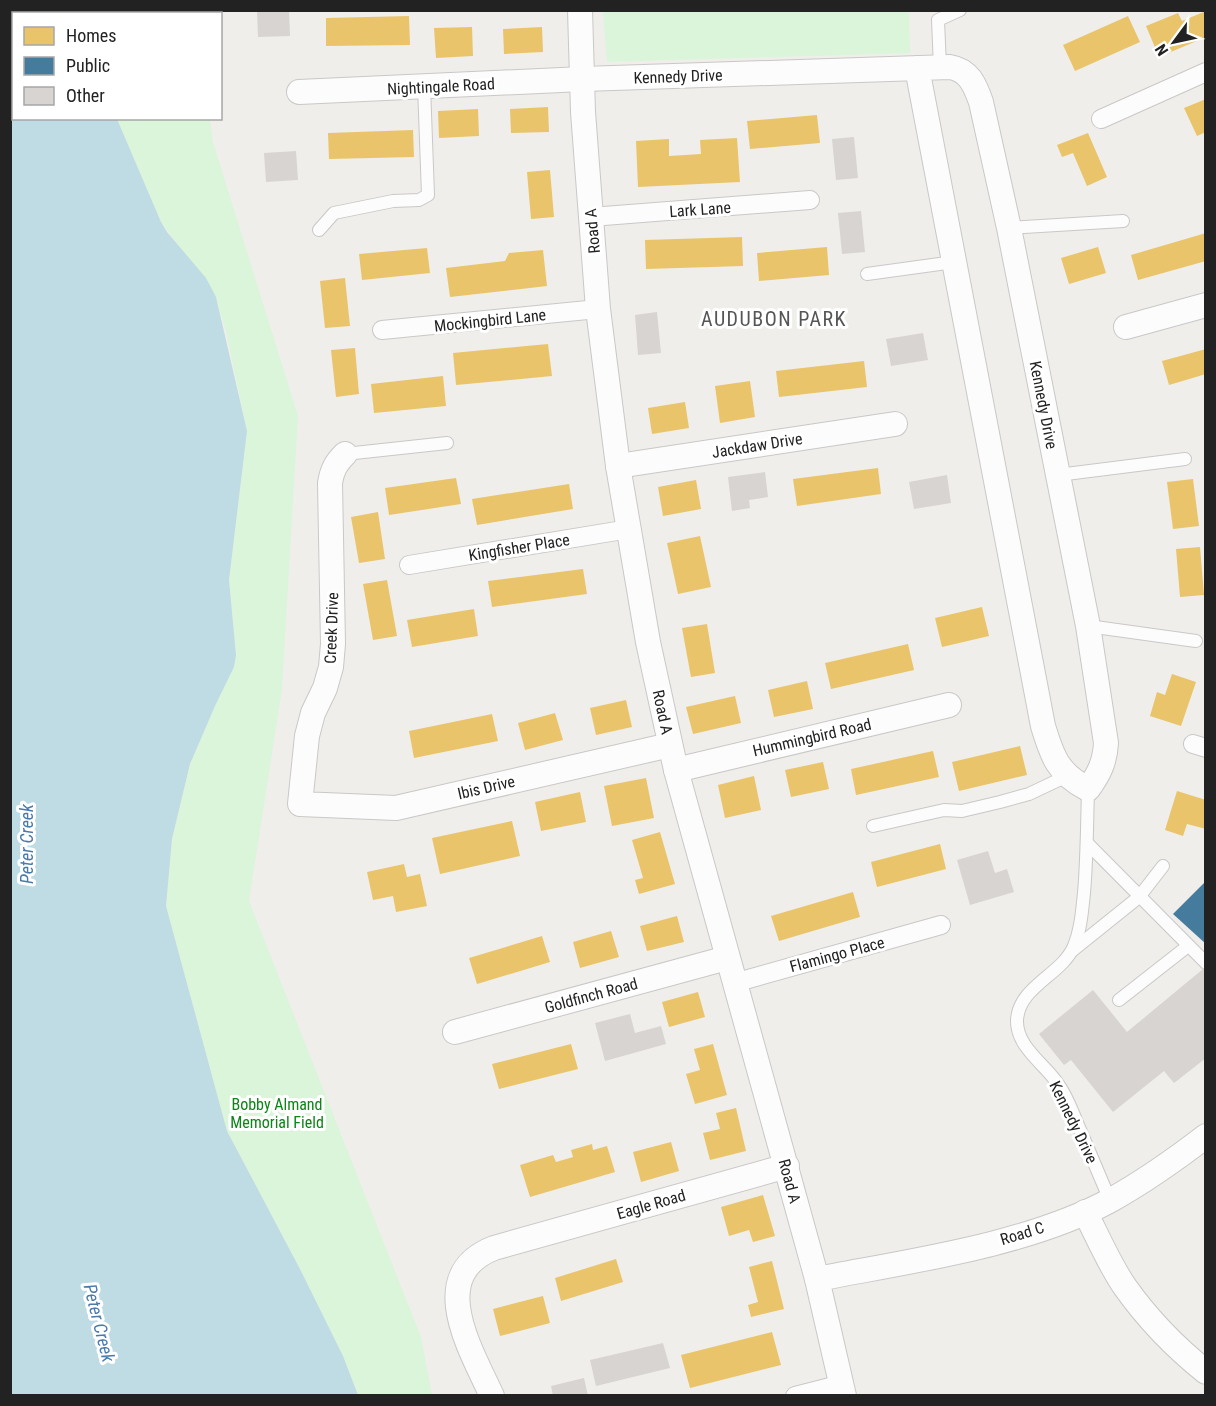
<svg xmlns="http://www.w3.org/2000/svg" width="1216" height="1406" viewBox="0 0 1216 1406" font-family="'Roboto Condensed',sans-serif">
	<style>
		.park { fill: #daf5da }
		.water { fill: #bfdbe3 }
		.homes { fill: #e9c46a }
		.public { fill: #457b9d }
		.building { fill: #d7d4d2 }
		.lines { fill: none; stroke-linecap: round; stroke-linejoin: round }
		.service-casing { stroke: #c9c8c7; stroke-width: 14 }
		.pedestrian-casing { stroke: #c9c8c7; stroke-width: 20 }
		.minor-casing { stroke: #c9c8c7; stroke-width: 26 }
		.service { stroke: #fdfcfc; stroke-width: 12 }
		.pedestrian { stroke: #fdfcfc; stroke-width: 18 }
		.minor { stroke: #fdfcfc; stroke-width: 24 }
		.labels { text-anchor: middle; stroke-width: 6; stroke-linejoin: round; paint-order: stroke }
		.street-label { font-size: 16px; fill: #222; stroke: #fff }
		.park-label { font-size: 16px; fill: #0c8416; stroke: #fff }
		.water-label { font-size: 18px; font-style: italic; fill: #4a7aab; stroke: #fff }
		.quarter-label { font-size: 20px; letter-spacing: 1.5px; fill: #555; stroke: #fff }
	</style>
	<rect width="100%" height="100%" fill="#f0eeeb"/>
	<!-- park -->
	<g class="park">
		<polygon points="200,10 200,13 85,14 84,11"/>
		<polygon points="603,11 909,11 910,53 607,62"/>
		<polygon points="117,119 210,119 213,142 298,416 282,689 249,901 421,1337 432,1395 358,1395 343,1356 301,1271 227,1131 166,906 172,839 190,764 215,706 234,667 236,655 229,580 247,431 226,332 216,297 161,222"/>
	</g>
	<!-- water -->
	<polygon class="water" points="10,11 84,11 85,13 14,14 14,118 117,119 161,222 167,232 206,278 216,297 247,431 229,580 236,655 234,667 215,706 190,764 172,839 166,906 227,1131 301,1271 343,1356 358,1395 11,1395"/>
	<!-- homes -->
	<g class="homes">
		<polygon points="1206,11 1206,37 1159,57 1146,26 1178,13 1182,21"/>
		<polygon points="409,16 410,45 326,46 326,18"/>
		<polygon points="1128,16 1140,42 1075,71 1063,45"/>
		<polygon points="472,27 473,56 436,58 434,28"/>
		<polygon points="542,27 543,52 504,54 503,29"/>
		<polygon points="1206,99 1206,132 1197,136 1184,108"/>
		<polygon points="548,107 549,132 511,133 510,109"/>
		<polygon points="478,109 479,136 439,138 438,111"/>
		<polygon points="817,115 820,143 750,149 747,121"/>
		<polygon points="413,130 414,157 329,159 328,133"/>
		<polygon points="1088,133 1107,177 1087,186 1073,153 1062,157 1057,145"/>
		<polygon points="737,138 740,182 638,187 636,141 669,139 669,156 701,154 700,140"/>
		<polygon points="550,170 554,217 531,219 527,172"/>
		<polygon points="1206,233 1206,261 1138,280 1131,255"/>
		<polygon points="742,237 743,266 646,269 645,240"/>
		<polygon points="827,247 829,275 759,281 757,253"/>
		<polygon points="1098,247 1106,273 1069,284 1061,258"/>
		<polygon points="427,248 430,273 362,280 359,254"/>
		<polygon points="543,250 547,286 450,297 446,268 505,261 509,253"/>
		<polygon points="345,278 350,326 325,328 320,281"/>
		<polygon points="548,344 552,376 456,385 453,353"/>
		<polygon points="355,348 359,394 336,397 331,350"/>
		<polygon points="1206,349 1206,374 1169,385 1162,361"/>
		<polygon points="864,361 867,387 779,397 776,371"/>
		<polygon points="443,376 446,406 374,413 371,384"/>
		<polygon points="750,381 755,417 720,423 715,386"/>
		<polygon points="685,402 689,428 652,434 648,408"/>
		<polygon points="878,468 881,494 797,506 793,479"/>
		<polygon points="456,478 461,504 389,515 385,488"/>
		<polygon points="1193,479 1199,526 1173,529 1167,482"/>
		<polygon points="696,480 701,509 663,516 658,487"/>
		<polygon points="569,484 573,509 477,525 472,499"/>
		<polygon points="378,512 385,559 359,563 351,517"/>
		<polygon points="700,536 711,587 678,594 667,543"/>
		<polygon points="1200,547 1204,595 1180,597 1176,549"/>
		<polygon points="583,569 587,594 492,607 488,581"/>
		<polygon points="387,580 397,636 373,640 363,584"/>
		<polygon points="982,607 989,636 942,647 935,618"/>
		<polygon points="474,609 478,636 412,647 407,620"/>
		<polygon points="707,624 715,673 691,677 682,628"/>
		<polygon points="908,644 914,670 831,689 825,663"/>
		<polygon points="1172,674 1196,682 1181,726 1150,716 1157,692 1165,695"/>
		<polygon points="807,681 813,709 774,717 768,690"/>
		<polygon points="735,696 741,723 693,734 686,707"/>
		<polygon points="626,700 632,727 596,735 590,708"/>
		<polygon points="555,713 563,740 525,750 518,723"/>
		<polygon points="492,714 498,741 414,758 409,731"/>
		<polygon points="1020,746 1027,775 959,791 952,762"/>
		<polygon points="933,751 939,777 856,795 851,769"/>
		<polygon points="823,762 829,789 791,797 785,770"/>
		<polygon points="754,776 761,810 725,818 718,785"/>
		<polygon points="646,778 654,818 612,826 604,786"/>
		<polygon points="1177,791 1206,800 1206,829 1187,824 1183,836 1165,830"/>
		<polygon points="580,792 586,822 541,831 535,802"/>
		<polygon points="512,821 520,856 440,874 432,838"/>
		<polygon points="660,832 675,884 639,894 635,880 643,878 632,840"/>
		<polygon points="940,844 946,869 877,887 871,862"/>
		<polygon points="404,864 407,877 420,874 427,906 396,912 393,896 373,900 367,872"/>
		<polygon points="853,892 860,917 779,941 771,916"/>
		<polygon points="677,916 684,942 647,951 640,926"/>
		<polygon points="611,931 619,957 580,968 573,942"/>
		<polygon points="542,936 550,962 477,984 469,958"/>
		<polygon points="698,992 705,1017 669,1027 662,1002"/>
		<polygon points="571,1044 578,1069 499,1089 492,1064"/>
		<polygon points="713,1044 727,1095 695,1104 686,1074 700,1070 694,1049"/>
		<polygon points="736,1108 746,1151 710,1160 703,1133 720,1129 716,1113"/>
		<polygon points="671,1142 679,1171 641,1182 633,1152"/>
		<polygon points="592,1144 593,1150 607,1146 615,1172 530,1197 520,1165 553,1155 556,1162 573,1157 571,1150"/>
		<polygon points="763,1195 775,1236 753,1242 749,1230 729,1236 721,1207"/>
		<polygon points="616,1259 623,1282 561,1301 555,1278"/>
		<polygon points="772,1261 784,1309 751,1317 748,1305 758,1302 749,1267"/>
		<polygon points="543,1296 550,1323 500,1336 493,1309"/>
		<polygon points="772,1332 781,1365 690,1388 681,1355"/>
	</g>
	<!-- public -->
	<polygon class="public" points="1206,881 1206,944 1173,914"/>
	<!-- building -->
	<g class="building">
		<polygon points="257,10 289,10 290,36 258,37"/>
		<polygon points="854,137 858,178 836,180 832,139"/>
		<polygon points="296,151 298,180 266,182 264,153"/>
		<polygon points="861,211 865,252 842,254 838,213"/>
		<polygon points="657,312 661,353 638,355 635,315"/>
		<polygon points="923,333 928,360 891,366 886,339"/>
		<polygon points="765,472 768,497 749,500 750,508 732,511 728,477"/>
		<polygon points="947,475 951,503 914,509 909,482"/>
		<polygon points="988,851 995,873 1007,869 1014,892 970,905 957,860"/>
		<polygon points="1203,969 1206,973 1206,1058 1174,1083 1164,1071 1113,1112 1071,1060 1064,1065 1039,1034 1093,990 1127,1032"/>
		<polygon points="630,1014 635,1033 661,1026 666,1044 605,1061 595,1023"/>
		<polygon points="663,1343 670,1368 596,1386 590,1360"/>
		<polygon points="584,1378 588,1396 553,1396 551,1386"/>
	</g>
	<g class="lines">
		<!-- service casing -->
		<g class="service-casing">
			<g id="service">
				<polyline points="940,67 938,20 960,10"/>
				<polyline points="1009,228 1123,221"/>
				<polyline points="319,230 334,213 393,201 419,200 428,195 424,86"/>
				<polyline points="867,274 954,262"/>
				<polyline points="345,454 447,443"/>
				<polyline points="1058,475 1185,459"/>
				<polyline points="1088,626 1196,641"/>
				<path d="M 1088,789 C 1087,823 1087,858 1084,893 C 1082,911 1081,929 1074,946 C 1062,975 1019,986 1017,1020 C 1016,1047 1045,1064 1058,1084 C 1067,1096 1072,1111 1078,1125 C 1089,1150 1099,1175 1110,1200"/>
				<polyline points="873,826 944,810 962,811 1000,802 1029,794 1067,776"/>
				<polyline points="1087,843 1206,963"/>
				<polyline points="1073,950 1139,897 1163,866"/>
				<polyline points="1119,1000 1188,946"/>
			</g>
		</g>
		<!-- pedestrian casing -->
		<g class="pedestrian-casing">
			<g id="pedestrian">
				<polyline points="1101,119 1206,72"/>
				<polyline points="591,217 810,200"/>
				<polyline points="382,330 598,309"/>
				<polyline points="409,565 629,529"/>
				<polyline points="1193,744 1206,748"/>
				<polyline points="734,983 941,925"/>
				<polyline points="795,1396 842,1384"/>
			</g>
		</g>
		<!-- minor casing -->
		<g class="minor-casing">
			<g id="minor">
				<polyline points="580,10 583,112 598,309 618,466 648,642 676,770 817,1279 844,1396"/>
				<path d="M 299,92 L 583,79 L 950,67 C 969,70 975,85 981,102 L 1009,228 L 1058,475 L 1088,626 L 1106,743 C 1105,762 1099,774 1088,789 C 1058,774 1052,756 1043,726 L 917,68"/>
				<polyline points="1126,327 1206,305"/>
				<path d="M 345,454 C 336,463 332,470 330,483 L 333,644 L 331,667 L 325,688 L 313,713 L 307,736 L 300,804 L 396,808 L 670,745"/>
				<polyline points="618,466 895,424"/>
				<polyline points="676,770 949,705"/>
				<polyline points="455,1032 727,958"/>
				<path d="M 1085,1212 C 1098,1237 1109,1264 1125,1287 C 1147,1318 1176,1348 1206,1372"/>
				<path d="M 817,1279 C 910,1261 1028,1245 1111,1200 C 1145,1181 1176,1159 1206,1136"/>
				<path d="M 492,1396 C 471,1350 425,1275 494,1248 L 787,1166"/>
			</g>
		</g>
		<!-- service -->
		<use href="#service" class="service"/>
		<!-- pedestrian -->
		<use href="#pedestrian" class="pedestrian"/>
		<!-- minor -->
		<use href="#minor" class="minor"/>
	</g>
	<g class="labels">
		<!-- street labels -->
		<g class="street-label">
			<text transform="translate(678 76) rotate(-2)" y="6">Kennedy Drive</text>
			<text transform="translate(441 86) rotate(-3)" y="6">Nightingale Road</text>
			<text transform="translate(700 209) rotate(-4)" y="6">Lark Lane</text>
			<text transform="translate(592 231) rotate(-95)" y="6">Road A</text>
			<text transform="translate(490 320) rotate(-6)" y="6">Mockingbird Lane</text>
			<text transform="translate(1044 405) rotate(79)" y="6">Kennedy Drive</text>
			<text transform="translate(757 445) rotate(-9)" y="6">Jackdaw Drive</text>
			<text transform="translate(519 547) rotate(-9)" y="6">Kingfisher Place</text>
			<text transform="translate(331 628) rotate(-88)" y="6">Creek Drive</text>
			<text transform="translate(663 712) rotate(78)" y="6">Road A</text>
			<text transform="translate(812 737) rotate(-13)" y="6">Hummingbird Road</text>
			<text transform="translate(486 787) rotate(-13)" y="6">Ibis Drive</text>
			<text transform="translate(837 954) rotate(-15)" y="6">Flamingo Place</text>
			<text transform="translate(591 995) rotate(-15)" y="6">Goldfinch Road</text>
			<text transform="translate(1074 1122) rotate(64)" y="6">Kennedy Drive</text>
			<text transform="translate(790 1181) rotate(75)" y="6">Road A</text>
			<text transform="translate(651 1204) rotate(-16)" y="6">Eagle Road</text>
			<text transform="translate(1022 1233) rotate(-17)" y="6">Road C</text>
		</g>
		<!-- park labels -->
		<g class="park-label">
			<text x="277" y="1110">Bobby Almand<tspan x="277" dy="18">Memorial Field</tspan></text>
		</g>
		<!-- water labels -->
		<g class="water-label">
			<text transform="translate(27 844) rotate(-90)" y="6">Peter Creek</text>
			<text transform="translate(99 1323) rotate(76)" y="6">Peter Creek</text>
		</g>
		<!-- quarter labels -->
		<g class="quarter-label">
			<text x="774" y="326">AUDUBON PARK</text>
		</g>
	</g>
	<!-- border -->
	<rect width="1216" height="1406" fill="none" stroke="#222222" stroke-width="24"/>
	<!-- legend -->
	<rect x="12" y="12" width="210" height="108" fill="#ffffff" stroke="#a7a7a7" stroke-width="1.5"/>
	<rect x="24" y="27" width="30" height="18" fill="#e9c46a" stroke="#a7a7a7" stroke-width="1.5"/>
	<text x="66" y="42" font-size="18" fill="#222222">Homes</text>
	<rect x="24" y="57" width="30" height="18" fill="#457b9d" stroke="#a7a7a7" stroke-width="1.5"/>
	<text x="66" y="72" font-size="18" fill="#222222">Public</text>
	<rect x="24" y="87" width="30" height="18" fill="#d7d4d2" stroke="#a7a7a7" stroke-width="1.5"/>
	<text x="66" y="102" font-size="18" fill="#222222">Other</text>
	<!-- north arrow -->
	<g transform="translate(1174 42) rotate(237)" stroke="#ffffff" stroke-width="4.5" paint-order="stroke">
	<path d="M0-4.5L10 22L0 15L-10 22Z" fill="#222222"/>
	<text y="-9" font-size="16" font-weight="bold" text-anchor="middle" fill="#222222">N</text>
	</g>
</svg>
